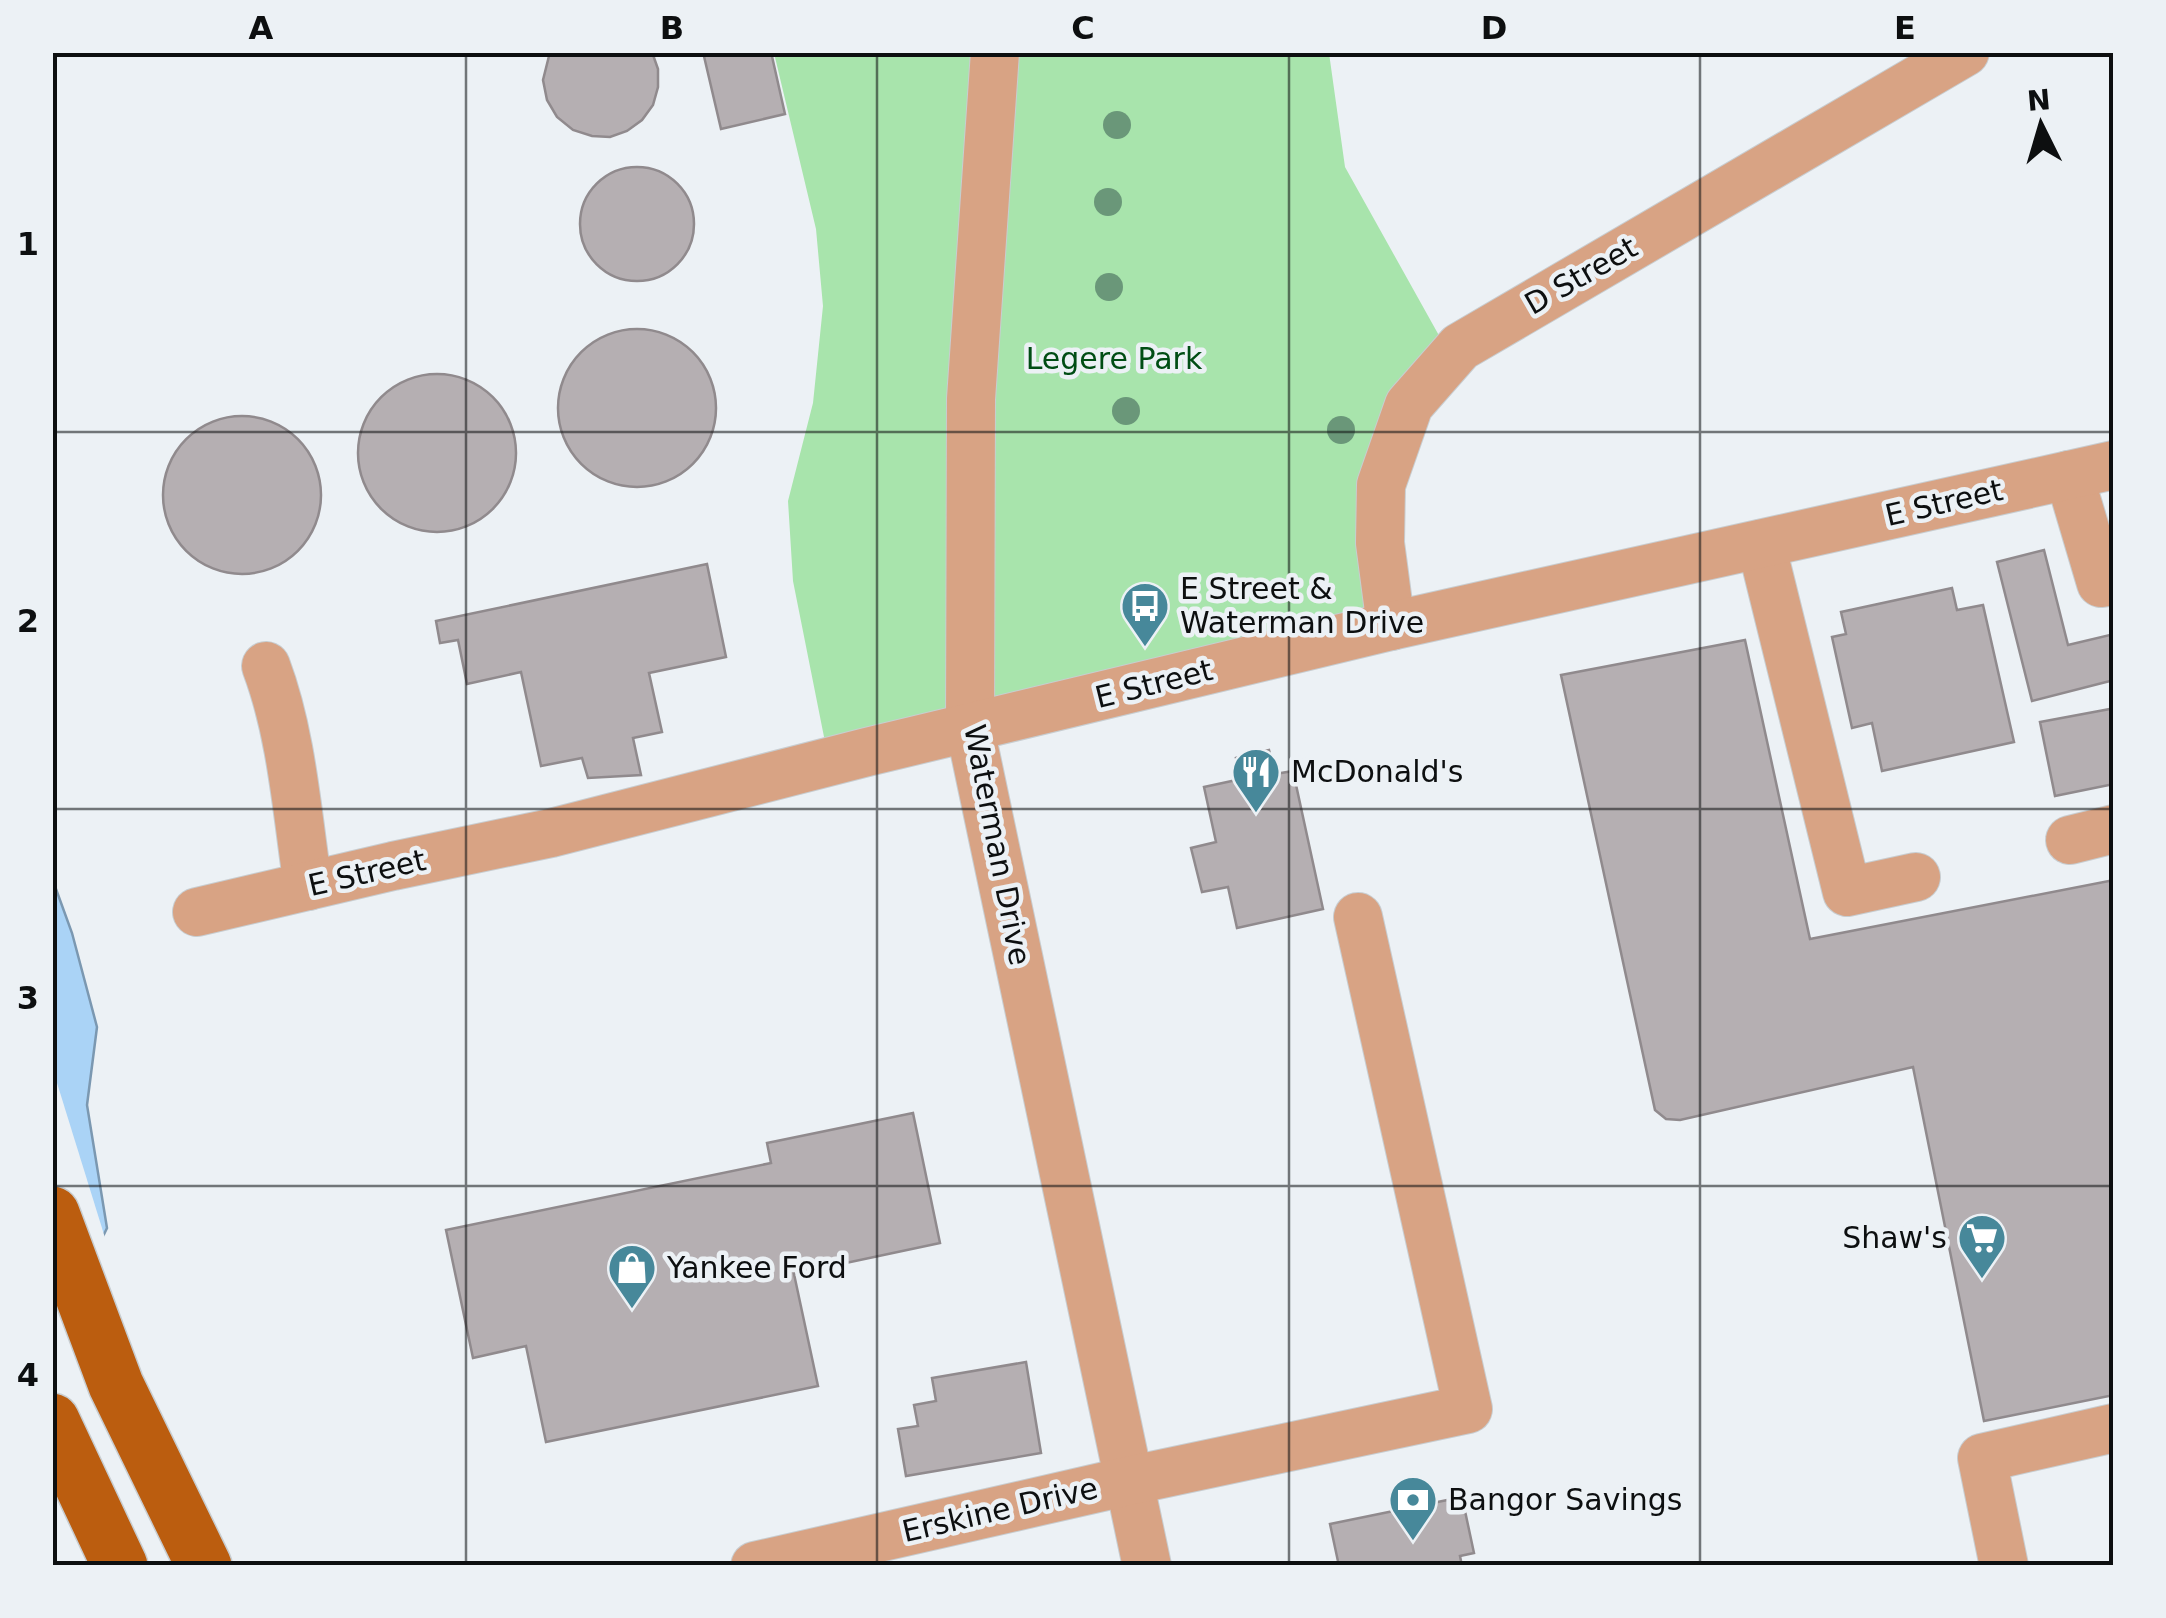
<svg xmlns="http://www.w3.org/2000/svg" width="2166" height="1618" viewBox="0 0 2166 1618" font-family="'DejaVu Sans',sans-serif">
	<style>
		.green { fill: #a8e4ac }
		.water { fill: #aad3f6; stroke: #7b98b1; stroke-width: 2.5 }
		.pier { fill: #ecf1f5 }
		.building { fill: #b5afb2; stroke: #908a8d; stroke-width: 2.5 }
		.lines { fill: none; stroke-linecap: round; stroke-linejoin: round }
		.minor-casing { stroke: #c8cdd0; stroke-width: 50 }
		.major-casing { stroke: #c8cdd0; stroke-width: 58 }
		.minor { stroke: #d8a384; stroke-width: 48 }
		.major { stroke: #bb5d0f; stroke-width: 55 }
		.tree { fill: #6a9779 }
		.grid { fill: none; stroke: #0d0f10; stroke-width: 2.5; stroke-opacity: 0.55 }
		.labels { text-anchor: middle; stroke-width: 9; stroke-linejoin: round; paint-order: stroke }
		.street-label { font-size: 30px; fill: #0d0f10; stroke: #ecf1f5 }
		.park-label { font-size: 30px; fill: #004d14; stroke: #ecf1f5 }
		.poi-label { font-size: 30px; fill: #0d0f10; stroke: #ecf1f5; text-anchor: start }
		.neatline { fill: none; stroke: #0d0f10; stroke-width: 4 }
		.grid-label { font-size: 32px; text-anchor: middle; font-weight: bold; fill: #0d0f10 }
	</style>
	<rect width="100%" height="100%" fill="#ecf1f5"/>
	<!-- green -->
	<polygon class="green" points="774,53 1329,53 1345,167 1451,357 1409,405 1391,626 829,762 793,581 788,501 813,403 823,306 816,229"/>
	<!-- water -->
	<polygon class="water" points="52,878 72,933 97,1027 87,1105 107,1228 53,1340"/>
	<!-- pier -->
	<polygon class="pier" points="53,1070 106,1241 57,1342 52,1345"/>
	<!-- building -->
	<g class="building">
		<polygon points="550,52 652,52 658,69 658,87 653,105 642,120 627,131 610,137 592,136 573,130 557,117 547,100 543,80"/>
		<polygon points="703,52 771,52 785,114 721,129"/>
		<circle cx="637" cy="224" r="57"/>
		<circle cx="637" cy="408" r="79"/>
		<circle cx="437" cy="453" r="79"/>
		<circle cx="242" cy="495" r="79"/>
		<polygon points="2044,550 2068,645 2114,634 2114,680 2032,701 1997,562"/>
		<polygon points="707,564 726,657 649,673 662,732 633,738 641,775 588,778 582,758 541,766 521,672 467,684 458,640 440,643 436,621"/>
		<polygon points="1952,588 1957,610 1983,605 2014,742 1882,771 1872,723 1852,728 1832,637 1846,634 1841,612"/>
		<polygon points="1745,640 1810,939 2114,880 2114,1395 1984,1421 1913,1067 1680,1120 1666,1119 1655,1110 1561,675"/>
		<polygon points="2110,709 2114,724 2114,784 2055,796 2040,722"/>
		<polygon points="1269,750 1275,774 1293,771 1323,909 1237,928 1228,887 1202,892 1191,848 1216,842 1204,787 1241,779 1236,758"/>
		<polygon points="913,1113 940,1243 794,1274 818,1386 546,1442 526,1346 473,1358 446,1230 771,1163 767,1143"/>
		<polygon points="1026,1362 1041,1453 906,1476 898,1429 918,1426 914,1405 936,1401 932,1378"/>
		<polygon points="1462,1497 1474,1553 1460,1556 1462,1566 1339,1566 1330,1524"/>
	</g>
	<g class="lines">
		<!-- minor casing -->
		<g class="minor-casing">
			<g id="minor">
				<polyline points="995,52 971,399 970,729 1147,1566"/>
				<polyline points="2069,475 2101,583 2114,581"/>
				<polyline points="1761,544 1847,892 1916,877"/>
				<polyline points="1391,626 1380,543 1381,485 1409,405 1460,347 1965,52"/>
				<path d="M 266,666 C 292,735 297,813 308,886"/>
				<polyline points="2070,840 2114,829"/>
				<polyline points="197,912 393,866 551,833 867,752 1391,626 2114,465"/>
				<polyline points="755,1566 1128,1481 1468,1409 1358,917"/>
				<polyline points="2004,1566 1982,1458 2114,1428"/>
			</g>
		</g>
		<!-- major casing -->
		<g class="major-casing">
			<g id="major">
				<polyline points="52,1214 116,1385 204,1566"/>
				<polyline points="52,1421 120,1566"/>
			</g>
		</g>
		<!-- minor -->
		<use href="#minor" class="minor"/>
		<!-- major -->
		<use href="#major" class="major"/>
	</g>
	<!-- trees -->
	<g class="tree">
		<circle cx="1117" cy="125" r="14"/>
		<circle cx="1108" cy="202" r="14"/>
		<circle cx="1109" cy="287" r="14"/>
		<circle cx="1126" cy="411" r="14"/>
		<circle cx="1341" cy="430" r="14"/>
	</g>
	<!-- grid -->
	<path class="grid" d="M 466,52 L 466,1566M 877,52 L 877,1566M 1289,52 L 1289,1566M 1700,52 L 1700,1566M 52,432 L 2114,432M 52,809 L 2114,809M 52,1186 L 2114,1186"/>
	<!-- icons -->
	<defs>
		<g id="bus-pin" transform="scale(2.5)"><path d="M0 17L-7.5 6A9.5 9.5 0 1 1 7.5 6Z" fill="#47889a" stroke="#ecf1f5"/><path d="M-5-6H5V4H4V6H2V4H-2V6H-4V4H-5ZM-3.5-4V0h7V-4ZM-3.5 1.2v1.5H-2V1.2ZM2 1.2v1.5H3.5V1.2Z" fill="#fff"/></g>
		<g id="restaurant-pin" transform="scale(2.5)"><path d="M0 17L-7.5 6A9.5 9.5 0 1 1 7.5 6Z" fill="#47889a" stroke="#ecf1f5"/><path d="M-5-6h1v4h1v-4h1v4h1v-4h1v5L-1.5 .5V6h-2V.5L-5-1ZM5-6V6H3V1.5H1.5Q1.5-4 5-6Z" fill="#fff"/></g>
		<g id="supermarket-pin" transform="scale(2.5)"><path d="M0 17L-7.5 6A9.5 9.5 0 1 1 7.5 6Z" fill="#47889a" stroke="#ecf1f5"/><path d="M-6-5.5h2.5l.6 2H6L4.5 2H-2.5L-4.4-4H-6ZM-1.5 3.2a1.3 1.3 0 1 0 .1 0ZM3 3.2a1.3 1.3 0 1 0 .1 0Z" fill="#fff"/></g>
		<g id="shop-pin" transform="scale(2.5)"><path d="M0 17L-7.5 6A9.5 9.5 0 1 1 7.5 6Z" fill="#47889a" stroke="#ecf1f5"/><path d="M-5-2.5h2.3a2.7 3.5 0 0 1 5.4 0H5L5.5 6h-11ZM-1.5-2.5h3a1.5 2.3 0 0 0-3 0Z" fill="#fff"/></g>
		<g id="bank-pin" transform="scale(2.5)"><path d="M0 17L-7.5 6A9.5 9.5 0 1 1 7.5 6Z" fill="#47889a" stroke="#ecf1f5"/><path d="M-6-4H6V4H-6ZM0-2.3a2.3 2.3 0 1 0 0 4.6a2.3 2.3 0 1 0 0-4.6Z" fill="#fff"/></g>
	</defs>
	<g fill-rule="evenodd">
		<use href="#bus-pin" x="1145" y="606"/>
		<use href="#restaurant-pin" x="1256" y="772"/>
		<use href="#supermarket-pin" x="1982" y="1238"/>
		<use href="#shop-pin" x="632" y="1268"/>
		<use href="#bank-pin" x="1413" y="1500"/>
	</g>
	<g class="labels">
		<!-- street labels -->
		<g class="street-label">
			<text transform="translate(1581 276) rotate(-30)" y="10">D Street</text>
			<text transform="translate(1944 503) rotate(-13)" y="10">E Street</text>
			<text transform="translate(1154 684) rotate(-14)" y="10">E Street</text>
			<text transform="translate(997 845) rotate(79)" y="10">Waterman Drive</text>
			<text transform="translate(367 873) rotate(-13)" y="10">E Street</text>
			<text transform="translate(1000 1510) rotate(-13)" y="10">Erskine Drive</text>
		</g>
		<!-- park labels -->
		<g class="park-label">
			<text x="1114" y="369">Legere Park</text>
		</g>
		<!-- poi labels -->
		<g class="poi-label">
			<text x="1180" y="599">E Street &amp;<tspan x="1180" dy="34">Waterman Drive</tspan></text>
			<text x="1291" y="782">McDonald's</text>
			<text x="1947" y="1248" text-anchor="end">Shaw's</text>
			<text x="667" y="1278">Yankee Ford</text>
			<text x="1448" y="1510">Bangor Savings</text>
		</g>
	</g>
	<!-- border -->
	<rect width="2166" height="1618" fill="none" stroke="#ecf1f5" stroke-width="110"/>
	<!-- north arrow -->
	<g transform="translate(2041 125) rotate(355)" stroke="#ecf1f5" stroke-width="8" paint-order="stroke">
	<path d="M0-8L18 38L0 25L-18 38Z" fill="#0d0f10"/>
	<text y="-15" font-size="28" font-weight="bold" text-anchor="middle" fill="#0d0f10">N</text>
	</g>
	<rect x="55" y="55" width="2056" height="1508" class="neatline"/>
	<g class="grid-label">
		<text x="261" y="39">A</text>
		<text x="672" y="39">B</text>
		<text x="1083" y="39">C</text>
		<text x="1494" y="39">D</text>
		<text x="1905" y="39">E</text>
		<text x="28" y="255">1</text>
		<text x="28" y="632">2</text>
		<text x="28" y="1009">3</text>
		<text x="28" y="1386">4</text>
	</g>
</svg>
